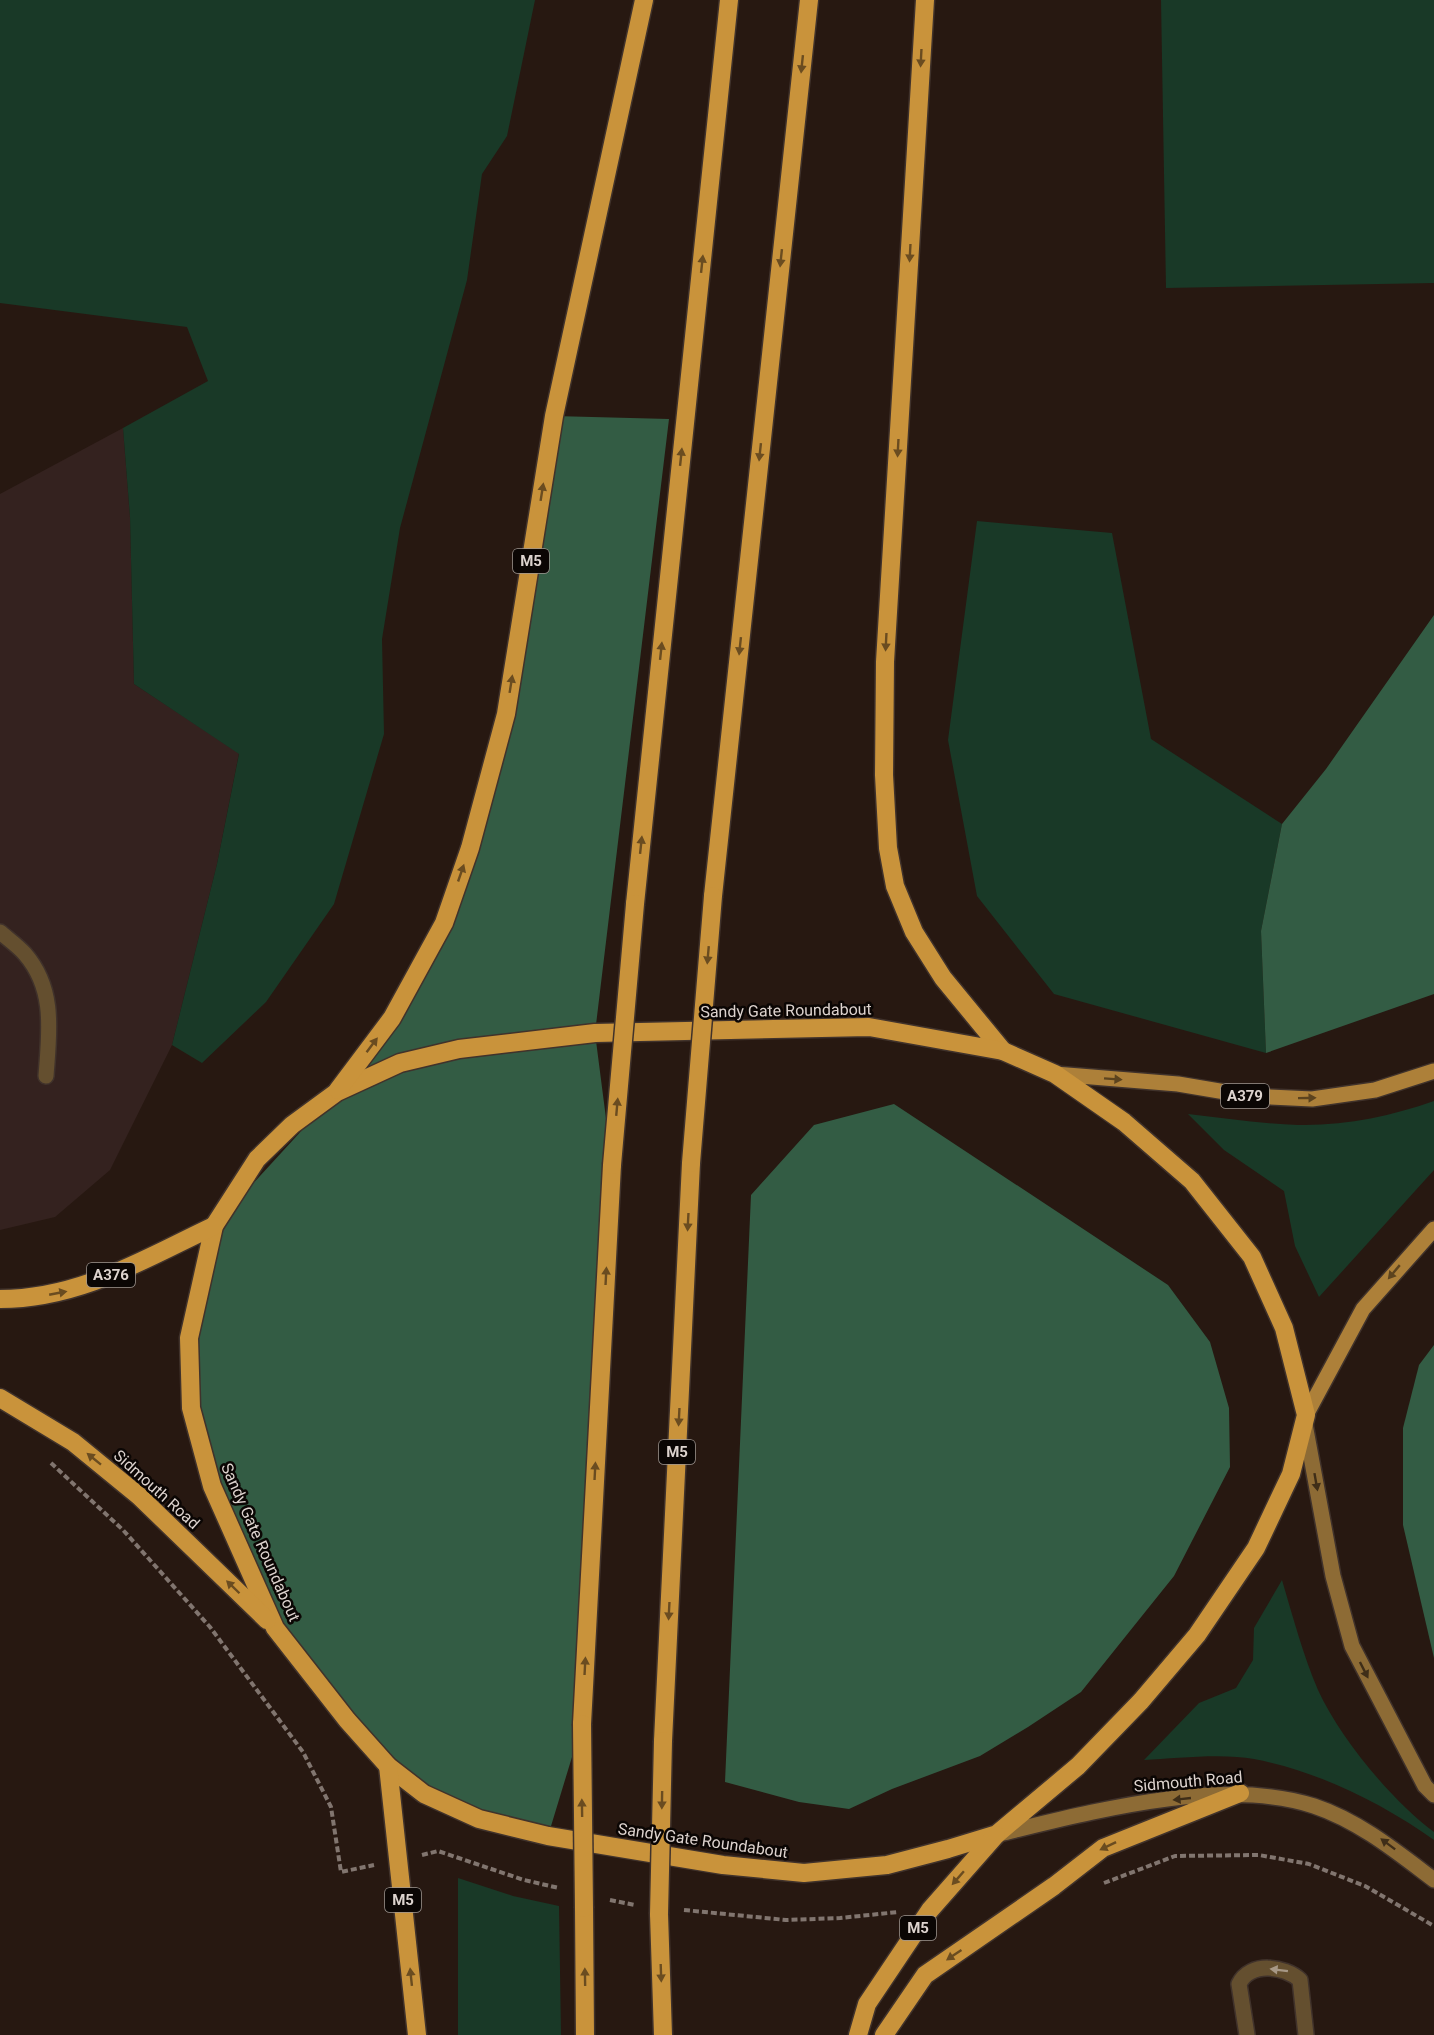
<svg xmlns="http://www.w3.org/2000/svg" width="1434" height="2035" viewBox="0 0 1434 2035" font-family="Roboto,sans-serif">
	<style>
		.commercial { fill: #34221f }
		.green { fill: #193927 }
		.forest { fill: #335c44 }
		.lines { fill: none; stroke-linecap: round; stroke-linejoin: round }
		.lane-casing { stroke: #40322b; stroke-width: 18 }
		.secondary-casing { stroke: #40322b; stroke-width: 18 }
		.primary-casing { stroke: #40322b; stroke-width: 18 }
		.highway-casing { stroke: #40322b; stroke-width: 21 }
		.path { stroke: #81756f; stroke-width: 4; stroke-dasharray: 6 3; stroke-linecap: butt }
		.lane { stroke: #644f2f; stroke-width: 15 }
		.secondary { stroke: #8d6b35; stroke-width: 15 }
		.primary { stroke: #ad8039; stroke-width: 15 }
		.highway { stroke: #c9933b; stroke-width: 18 }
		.highway-bridge-casing { stroke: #40322b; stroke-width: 21; stroke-linecap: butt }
		.highway-bridge { stroke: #c9933b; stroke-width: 18 }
		.oneway { fill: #6a4c20 }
		.oneway2 { fill: #5c431e }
		.oneway3 { fill: #3f2e18 }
		.oneway4 { fill: #a79886 }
		.labels { text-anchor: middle; stroke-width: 5; stroke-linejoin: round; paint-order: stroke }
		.shield { fill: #0b0604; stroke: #9e9691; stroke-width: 1.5 }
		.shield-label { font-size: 15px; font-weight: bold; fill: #ddd3ce }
		.street-label { font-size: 16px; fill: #ddd3ce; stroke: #0b0604 }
	</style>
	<rect width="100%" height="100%" fill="#271811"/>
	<!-- commercial -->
	<polygon class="commercial" points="123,428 130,517 134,684 239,753 217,864 172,1045 110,1170 55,1217 0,1230 0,494"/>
	<!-- green -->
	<g class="green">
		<polygon points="0,0 535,0 507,136 482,174 467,280 400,528 382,639 384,734 334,904 266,1002 202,1063 172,1045 217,864 239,754 134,684 130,517 123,428 208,381 187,327 0,303"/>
		<polygon points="1161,0 1434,0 1434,283 1166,288"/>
		<polygon points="977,521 1112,533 1151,739 1282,824 1261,931 1266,1053 1054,994 977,896 948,740"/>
		<path d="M 1434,1101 L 1434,1170 L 1319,1297 L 1295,1246 L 1284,1191 L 1224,1150 L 1188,1114 C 1224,1118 1262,1124 1298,1125 C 1345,1126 1391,1116 1434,1101 Z"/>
		<path d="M 1282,1580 C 1293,1617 1303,1655 1318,1690 C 1340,1738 1392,1801 1434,1832 L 1434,1840 C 1382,1803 1318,1771 1254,1759 C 1224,1753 1176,1758 1144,1760 L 1199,1703 L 1236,1688 L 1253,1660 L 1254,1628 Z"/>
		<polygon points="458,1878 513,1896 559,1906 561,2035 458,2035"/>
	</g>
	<!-- forest -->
	<g class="forest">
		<polygon points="554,416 669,419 595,1033 612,1165 582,1724 548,1836 424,1794 275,1628 212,1486 189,1338 214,1226 337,1092 392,1018 470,848"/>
		<polygon points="1434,615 1434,994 1266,1053 1261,931 1282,824 1326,769"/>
		<polygon points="894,1104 1168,1285 1210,1342 1229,1408 1230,1467 1174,1576 1081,1692 1028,1727 980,1756 892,1789 849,1809 799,1802 725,1782 751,1195 814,1125"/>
		<polygon points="1434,1345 1434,1658 1403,1525 1403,1428 1419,1365"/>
	</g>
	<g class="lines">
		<!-- lane casing -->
		<g class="lane-casing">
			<g id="lane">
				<path d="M 0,932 C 8,939 18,946 25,954 C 56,990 49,1033 46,1076"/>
				<path d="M 1247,2035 L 1239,1984 C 1250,1961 1285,1966 1300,1980 L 1306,2035"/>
			</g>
		</g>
		<!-- secondary casing -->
		<g class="secondary-casing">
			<g id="secondary">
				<polyline points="1305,1424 1333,1576 1352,1646 1425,1786 1434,1795"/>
				<path d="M 999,1834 C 1091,1812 1222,1776 1314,1806 C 1359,1821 1397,1852 1434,1880"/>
			</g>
		</g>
		<!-- primary casing -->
		<g class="primary-casing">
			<g id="primary">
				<polyline points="1055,1074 1178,1084 1249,1096 1312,1099 1375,1090 1434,1071"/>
				<polyline points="1306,1415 1363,1309 1434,1229"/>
			</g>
		</g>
		<!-- highway casing -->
		<g class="highway-casing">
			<g id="highway">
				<polyline points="925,0 885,662 884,775 888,848 895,886 914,932 943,978 1003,1051"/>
				<polyline points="713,896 809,0"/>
				<polyline points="635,904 729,0"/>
				<polygon points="869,1027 1003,1051 1055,1074 1124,1122 1192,1181 1252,1257 1284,1328 1306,1415 1291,1474 1256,1548 1197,1635 1141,1701 1078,1766 997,1834 948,1849 887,1865 804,1873 723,1865 548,1836 479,1819 424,1794 388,1766 347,1720 275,1628 212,1486 191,1408 189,1338 214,1226 257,1159 292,1125 337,1092 400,1063 459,1049 595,1033"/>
				<polyline points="338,1090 392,1018 444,923 470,848 506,714 554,416 644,0"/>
				<path d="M 0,1299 C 80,1299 144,1259 214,1226"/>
				<polyline points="0,1398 73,1442 139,1496 267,1620"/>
				<polyline points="582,1724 612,1165"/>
				<polyline points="663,1741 691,1163"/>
				<polyline points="388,1766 417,2035"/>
				<polyline points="584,1908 585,2035"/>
				<polyline points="659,1914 663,2035"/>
				<polyline points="858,2035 867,2004 930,1910 996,1835"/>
				<polyline points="884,2035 925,1975 1054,1886 1103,1848 1240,1793"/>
			</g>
		</g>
		<!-- path -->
		<g class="path">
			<polyline points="51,1463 123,1530 210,1627 303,1752 331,1807 341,1872 374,1865"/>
			<polyline points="422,1855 438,1851 524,1880 559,1888"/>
			<polyline points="1104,1883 1175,1856 1259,1855 1309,1864 1365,1886 1434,1926"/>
			<polyline points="610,1900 635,1905"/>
			<polyline points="684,1910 786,1920 840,1918 898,1912"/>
		</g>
		<!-- lane -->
		<use href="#lane" class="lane"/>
		<!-- secondary -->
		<use href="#secondary" class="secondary"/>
		<!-- primary -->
		<use href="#primary" class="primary"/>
		<!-- highway -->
		<use href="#highway" class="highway"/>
		<!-- highway-bridge casing -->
		<g class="highway-bridge-casing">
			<g id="highway-bridge">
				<polyline points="691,1163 713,896"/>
				<polyline points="612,1165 635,904"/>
				<polyline points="582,1724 584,1908"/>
				<polyline points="659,1914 663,1741"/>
			</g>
		</g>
		<!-- highway-bridge -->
		<use href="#highway-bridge" class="highway-bridge"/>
	</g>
	<!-- one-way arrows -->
	<defs><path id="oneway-solid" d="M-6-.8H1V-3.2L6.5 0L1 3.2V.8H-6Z" transform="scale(1.5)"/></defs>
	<g class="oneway">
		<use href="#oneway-solid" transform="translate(921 58) rotate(93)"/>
		<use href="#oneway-solid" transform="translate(802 64) rotate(96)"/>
		<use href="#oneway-solid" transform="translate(910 253) rotate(93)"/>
		<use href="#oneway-solid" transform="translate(781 258) rotate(96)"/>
		<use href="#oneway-solid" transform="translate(702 264) rotate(-84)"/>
		<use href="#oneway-solid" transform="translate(898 448) rotate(93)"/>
		<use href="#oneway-solid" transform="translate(760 452) rotate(96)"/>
		<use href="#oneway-solid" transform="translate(681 457) rotate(-84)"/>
		<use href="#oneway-solid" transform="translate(542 492) rotate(-81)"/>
		<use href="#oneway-solid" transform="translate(886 642) rotate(93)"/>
		<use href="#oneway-solid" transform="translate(740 646) rotate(96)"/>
		<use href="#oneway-solid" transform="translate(661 651) rotate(-84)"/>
		<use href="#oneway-solid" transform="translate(511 684) rotate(-81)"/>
		<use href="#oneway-solid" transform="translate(641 845) rotate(-84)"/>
		<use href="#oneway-solid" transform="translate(461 873) rotate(-71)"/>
		<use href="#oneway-solid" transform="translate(708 955) rotate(95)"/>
		<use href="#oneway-solid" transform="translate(372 1045) rotate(-53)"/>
		<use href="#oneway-solid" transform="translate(617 1107) rotate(-85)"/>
		<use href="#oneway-solid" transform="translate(688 1222) rotate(93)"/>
		<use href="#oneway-solid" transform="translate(606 1276) rotate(-87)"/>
		<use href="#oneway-solid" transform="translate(58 1293) rotate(-11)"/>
		<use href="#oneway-solid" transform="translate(679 1417) rotate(93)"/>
		<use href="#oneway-solid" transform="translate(94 1459) rotate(-141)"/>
		<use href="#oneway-solid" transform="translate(595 1471) rotate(-87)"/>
		<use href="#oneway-solid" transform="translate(233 1587) rotate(-136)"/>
		<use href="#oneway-solid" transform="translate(669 1611) rotate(93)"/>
		<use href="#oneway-solid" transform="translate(585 1666) rotate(-87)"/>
		<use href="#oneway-solid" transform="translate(662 1800) rotate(91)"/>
		<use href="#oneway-solid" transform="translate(582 1808) rotate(-91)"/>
		<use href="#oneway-solid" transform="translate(1108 1846) rotate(154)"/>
		<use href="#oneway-solid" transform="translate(958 1878) rotate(131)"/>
		<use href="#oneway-solid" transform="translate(954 1955) rotate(146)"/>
		<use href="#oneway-solid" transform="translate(661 1973) rotate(88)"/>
		<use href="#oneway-solid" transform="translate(411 1977) rotate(-96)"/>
		<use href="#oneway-solid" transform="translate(585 1977) rotate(-91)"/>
	</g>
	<g class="oneway2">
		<use href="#oneway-solid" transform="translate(1113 1079) rotate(4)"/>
		<use href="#oneway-solid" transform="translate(1307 1098) rotate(-1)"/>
		<use href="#oneway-solid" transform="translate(1394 1272) rotate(130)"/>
	</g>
	<g class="oneway3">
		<use href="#oneway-solid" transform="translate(1316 1482) rotate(80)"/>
		<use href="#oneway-solid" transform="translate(1364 1670) rotate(63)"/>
		<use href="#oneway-solid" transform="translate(1182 1799) rotate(174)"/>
		<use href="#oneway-solid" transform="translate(1388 1844) rotate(-143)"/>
	</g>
	<use class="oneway4" href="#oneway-solid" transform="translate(1279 1970) rotate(-173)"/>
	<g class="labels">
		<!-- shield labels -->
		<g class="shield">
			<rect x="513" y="549" width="36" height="24" rx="4.5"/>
			<rect x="1221" y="1084" width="48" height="24" rx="4.5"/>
			<rect x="87" y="1263" width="48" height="24" rx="4.5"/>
			<rect x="659" y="1440" width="36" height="24" rx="4.5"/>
			<rect x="385" y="1888" width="36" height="24" rx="4.5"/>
			<rect x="900" y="1916" width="36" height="24" rx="4.5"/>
		</g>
		<g class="shield-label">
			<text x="531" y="566">M5</text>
			<text x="1245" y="1101">A379</text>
			<text x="111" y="1280">A376</text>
			<text x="677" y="1457">M5</text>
			<text x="403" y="1905">M5</text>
			<text x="918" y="1933">M5</text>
		</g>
		<!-- street labels -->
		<g class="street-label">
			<text transform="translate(786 1010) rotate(-1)" y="6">Sandy Gate Roundabout</text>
			<text transform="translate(157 1489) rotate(42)" y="6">Sidmouth Road</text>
			<text transform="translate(261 1542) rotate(66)" y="6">Sandy Gate Roundabout</text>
			<text transform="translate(1188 1781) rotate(-5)" y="6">Sidmouth Road</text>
			<text transform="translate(703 1840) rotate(8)" y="6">Sandy Gate Roundabout</text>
		</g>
	</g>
</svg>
